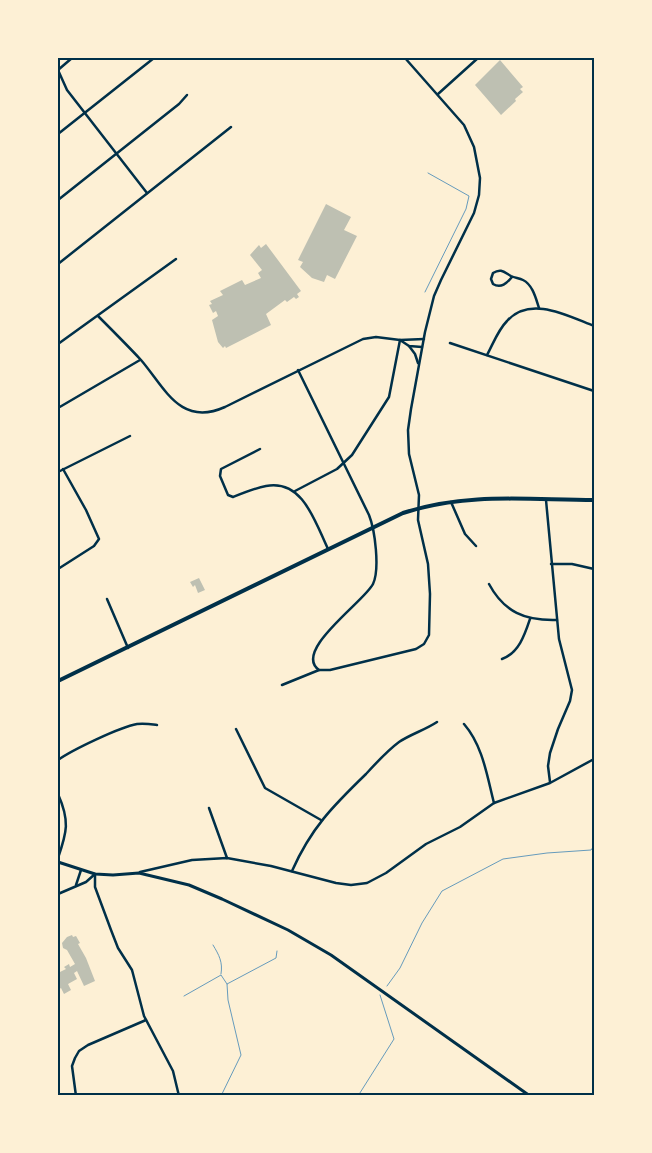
<svg xmlns="http://www.w3.org/2000/svg" width="652" height="1153" viewBox="0 0 652 1153" font-family="Roboto,sans-serif">
	<style>
		.lines { fill: none; stroke-linecap: round; stroke-linejoin: round }
		.stream { stroke: #669bbc; stroke-width: 1 }
		.building { fill: #bec0b2 }
		.minor { stroke: #003049; stroke-width: 2.5 }
		.tertiary { stroke: #003049; stroke-width: 3 }
		.primary { stroke: #003049; stroke-width: 4 }
		.neatline { fill: none; stroke: #003049; stroke-width: 2 }
	</style>
	<rect width="100%" height="100%" fill="#fdf0d5"/>
	<g class="lines">
		<!-- stream -->
		<g class="stream">
			<polyline points="425,292 466,209 469,196 428,173"/>
			<path d="M 213,945 C 219,955 223,962 221,974"/>
			<polyline points="387,986 400,968 422,923 442,891 503,859 547,853 591,850 594,846"/>
			<polyline points="184,996 221,975 227,984"/>
			<polyline points="221,1096 241,1055 228,1000 227,984 276,958 277,951"/>
			<polyline points="358,1096 394,1039 380,995"/>
		</g>
	</g>
	<!-- building -->
	<g class="building">
		<polygon points="500,60 523,87 520,89 523,92 515,99 516,101 501,115 475,85"/>
		<polygon points="326,204 351,217 344,230 357,236 335,279 327,275 324,282 312,278 300,267 303,262 298,260"/>
		<polygon points="266,244 301,291 297,294 299,297 296,299 294,297 287,302 285,300 266,314 271,325 226,348 225,346 223,348 218,342 212,320 218,316 216,311 213,313 209,305 212,304 210,301 223,295 220,291 242,280 245,285 261,278 258,273 262,270 250,255 259,245 261,248"/>
		<polygon points="199,578 205,590 198,593 195,585 193,587 190,582"/>
		<polygon points="72,935 73,937 76,936 80,943 78,944 86,958 95,981 84,986 77,971 74,973 77,979 68,984 71,990 64,994 61,988 58,990 58,973 66,969 64,967 69,964 70,967 75,964 67,950 63,948 62,943 67,937"/>
	</g>
	<g class="lines">
		<!-- minor -->
		<g class="minor">
			<polyline points="58,70 67,90 147,193"/>
			<polyline points="58,70 72,58"/>
			<polyline points="438,94 478,58"/>
			<polyline points="58,134 154,58"/>
			<polyline points="58,200 179,104 187,95"/>
			<polyline points="58,264 231,127"/>
			<path d="M 512,277 C 507,283 501,289 493,284 L 491,279 L 493,273 C 501,268 504,272 511,276 C 515,278 519,278 523,280 C 533,285 536,299 539,308"/>
			<path d="M 98,316 C 112,330 127,345 141,360 C 165,388 180,427 225,407 L 363,339 L 376,337 L 400,340 L 424,339"/>
			<polyline points="400,340 409,346 422,347"/>
			<polyline points="450,343 594,391"/>
			<polyline points="58,344 176,259"/>
			<polyline points="409,346 415,354 418,363"/>
			<path d="M 487,355 C 493,344 498,330 507,321 C 530,295 568,316 594,326"/>
			<path d="M 298,370 L 369,515 C 375,530 380,569 373,584 C 365,601 292,651 319,670"/>
			<polyline points="58,408 140,360"/>
			<path d="M 260,449 L 221,469 L 220,476 L 228,495 L 233,497 C 243,493 255,488 266,486 C 303,479 315,522 328,549"/>
			<polyline points="58,472 130,436"/>
			<polyline points="295,491 337,469 352,455 389,397 400,340"/>
			<polyline points="546,500 559,639 572,690 570,701 558,729 550,753 548,766 550,782"/>
			<polyline points="451,502 465,534 476,546"/>
			<polyline points="551,564 572,564 594,569"/>
			<polyline points="58,569 94,546 99,539 86,510 63,469"/>
			<path d="M 489,584 C 504,612 525,621 557,620"/>
			<polyline points="107,599 128,648"/>
			<path d="M 502,659 C 519,653 525,634 530,619"/>
			<polyline points="282,685 319,670 330,670 416,649 424,644 429,635 430,594 428,564 418,520 419,495 409,454 408,430 411,409 425,332 434,296 441,280 474,213 479,195 480,178 474,147 464,125 405,58"/>
			<path d="M 464,724 C 483,746 487,776 494,803"/>
			<polyline points="236,729 265,788 321,820"/>
			<path d="M 58,760 C 72,750 120,727 137,724 C 144,723 150,724 157,725"/>
			<path d="M 58,794 C 70,821 67,832 58,858"/>
			<polyline points="209,808 227,858"/>
			<path d="M 292,871 C 311,828 333,806 366,774 C 376,763 387,751 399,742 C 411,734 425,730 437,722"/>
			<polyline points="140,872 192,860 227,858 271,866 336,883 351,885 367,883 386,873 426,844 460,827 494,803 550,783 594,759"/>
			<polyline points="95,874 95,887 111,930 118,948 132,970 144,1016 173,1071 179,1096"/>
			<polyline points="76,885 81,870"/>
			<polyline points="58,894 86,882 95,874"/>
			<polyline points="76,1096 72,1066 75,1058 79,1051 88,1045 146,1020"/>
		</g>
		<!-- tertiary -->
		<polyline class="tertiary" points="58,862 95,874 113,875 139,873 189,885 222,899 288,930 331,955 530,1096"/>
		<!-- primary -->
		<path class="primary" d="M 58,681 L 403,513 C 467,492 529,500 594,500"/>
	</g>
	<!-- border -->
	<rect width="652" height="1153" fill="none" stroke="#fdf0d5" stroke-width="118"/>
	<rect x="59" y="59" width="534" height="1035" class="neatline"/>
</svg>
